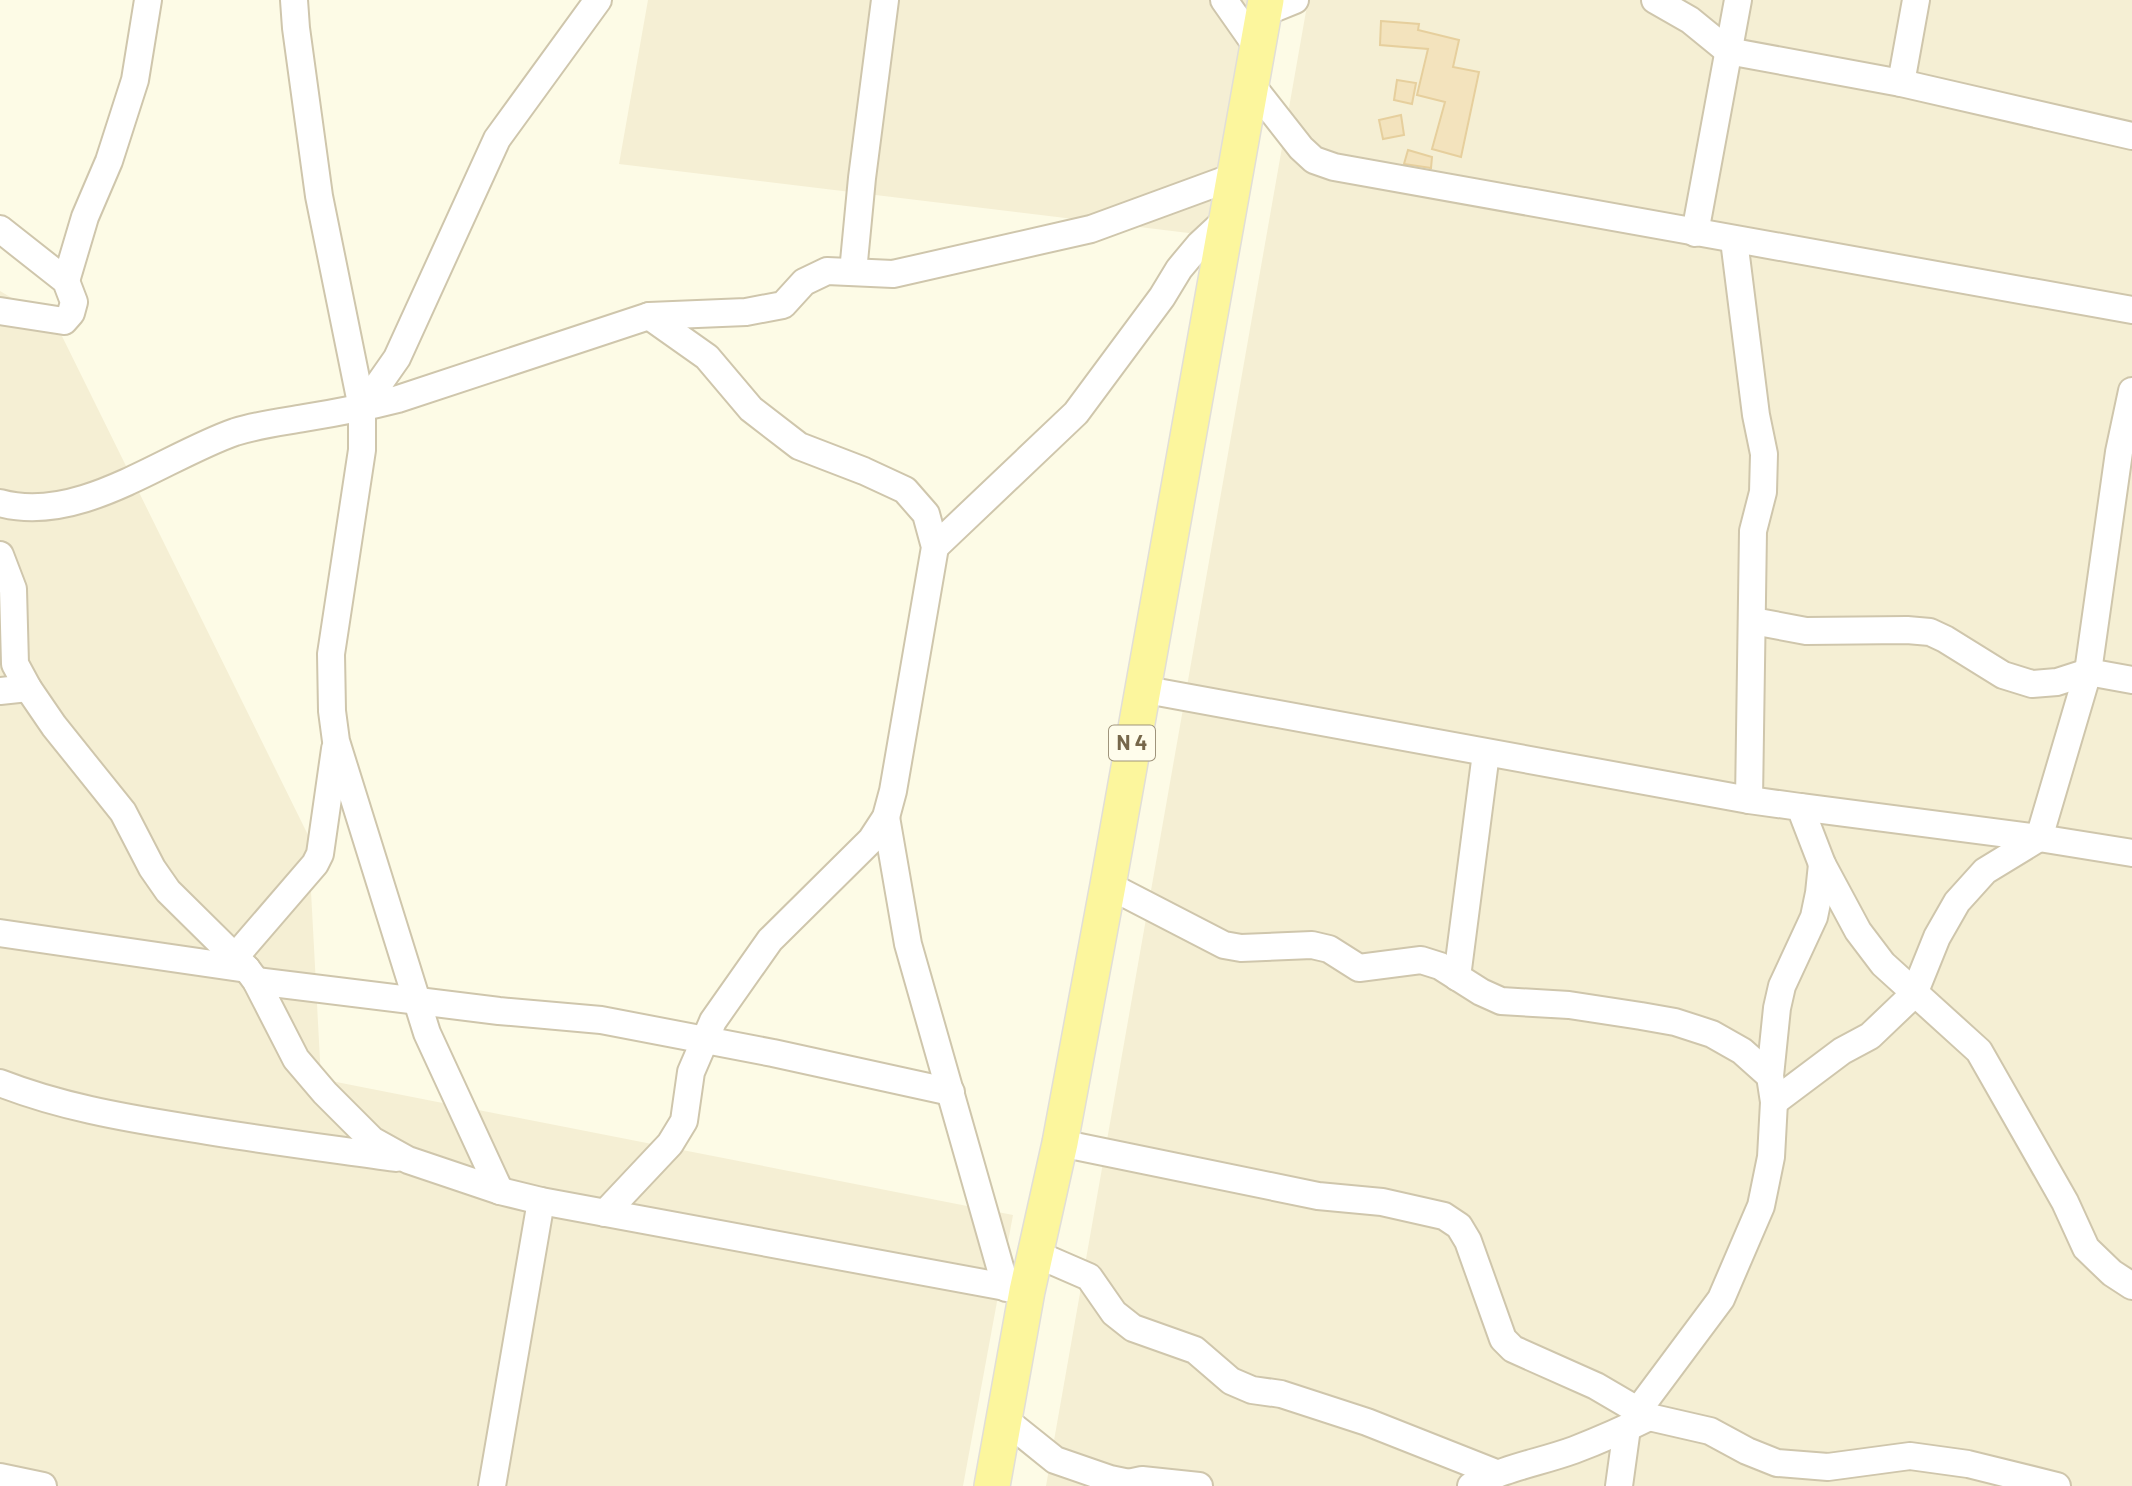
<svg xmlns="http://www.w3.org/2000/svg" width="2132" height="1486" viewBox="0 0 2132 1486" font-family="Barlow,sans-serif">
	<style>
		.residential { fill: #f5efd4 }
		.building { fill: #f3e3bd; stroke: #e6cf9d; stroke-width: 2 }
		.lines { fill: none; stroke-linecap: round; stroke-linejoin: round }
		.minor-casing { stroke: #cfc6ac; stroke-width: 30 }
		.major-casing { stroke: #e1ded7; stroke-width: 38 }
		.minor { stroke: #fff; stroke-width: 26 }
		.major { stroke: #fcf69d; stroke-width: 35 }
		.labels { text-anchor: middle; stroke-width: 5; stroke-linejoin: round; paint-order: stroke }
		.shield { fill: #fffdec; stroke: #9f947b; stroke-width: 2 }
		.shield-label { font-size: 21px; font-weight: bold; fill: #76674a }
	</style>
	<rect width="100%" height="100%" fill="#fdfbe6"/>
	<!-- residential -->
	<g class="residential">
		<polygon points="648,0 1249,0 1205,235 619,164"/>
		<polygon points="1308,0 2132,0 2132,1486 1046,1486"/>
		<polygon points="0,291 56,324 308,835 321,1079 1013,1215 963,1486 0,1486"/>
	</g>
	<!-- building -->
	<g class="building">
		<polygon points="1381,21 1419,24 1418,30 1459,40 1453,67 1479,72 1461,157 1432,149 1445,102 1417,95 1428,49 1380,45"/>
		<polygon points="1397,80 1416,83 1412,104 1394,100"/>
		<polygon points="1401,115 1404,135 1383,139 1379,120"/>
		<polygon points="1408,150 1432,157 1431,168 1404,164"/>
	</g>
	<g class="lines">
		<!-- minor casing -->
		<g class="minor-casing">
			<g id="minor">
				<polyline points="294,0 296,28 319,196 362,408 362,450 331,654 332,711 336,741 427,1033 500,1191"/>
				<polyline points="1224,0 1257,47"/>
				<polyline points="1655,0 1690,20 1728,51 1901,83 2132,136"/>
				<polyline points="1263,13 1295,0"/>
				<polyline points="1250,83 1301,148 1314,160 1334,167 2132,310"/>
				<polyline points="1901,83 1916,0"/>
				<polyline points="0,229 66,281 74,302 71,313 64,321 0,311"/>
				<polyline points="1695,233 1738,0"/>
				<polyline points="1734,240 1756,415 1764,454 1763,492 1753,531 1749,800"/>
				<polyline points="853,272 862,178 885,0"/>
				<polyline points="66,281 85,217 109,161 135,80 148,0"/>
				<polyline points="362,408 397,358 497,139 598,0"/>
				<path d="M 0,503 C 79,525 163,457 235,432 C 257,425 281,422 304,418 C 335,413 367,407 398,399 L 649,316 L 746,312 L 783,305 L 804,282 L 827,271 L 893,274 L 1091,229 L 1233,177"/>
				<polyline points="935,547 1076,413 1162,297 1179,269 1199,245 1228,218"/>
				<polyline points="0,555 13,589 15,664 28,688 54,726 123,812 152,868 168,891 247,969 256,981 296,1059 325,1093 372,1140 408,1160 500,1191 541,1201 1027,1291"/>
				<polyline points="1753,621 1806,631 1907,630 1930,632 1945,639 2003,675 2032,684 2057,682 2088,672 2132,680"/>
				<polyline points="1141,689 1749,800 1800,807 1822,864 1858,931 1883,964 1979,1051 2065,1202 2086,1248 2112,1273 2132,1286"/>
				<polyline points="0,691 28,688"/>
				<polyline points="1800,807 2039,838 2132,853"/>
				<polyline points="886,817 908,944 1006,1288"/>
				<polyline points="1108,885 1224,945 1241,948 1312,945 1329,949 1359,968 1421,960 1440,966 1481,992 1501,1001 1569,1005 1641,1016 1675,1022 1712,1034 1742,1051 1770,1076"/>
				<polyline points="0,933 247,969"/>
				<polyline points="234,958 315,864 320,854 335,749"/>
				<polyline points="1457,977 1486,753"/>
				<polyline points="256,981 499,1011 601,1020 773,1053 951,1092"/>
				<path d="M 0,1083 C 59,1106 120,1117 183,1127 C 254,1139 325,1148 396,1158"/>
				<polyline points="1774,1102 1842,1051 1870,1036 1914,994 1937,937 1957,902 1985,871 2039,838 2088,672 2119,452 2132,391"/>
				<polyline points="1060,1143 1318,1196 1382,1202 1444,1216 1459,1226 1468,1241 1503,1339 1513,1349 1596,1386 1649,1417 1710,1431 1747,1451 1777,1463 1828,1467 1910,1456 1968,1464 2057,1486"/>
				<polyline points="605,1213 670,1144 684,1121 691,1072 713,1021 770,940 871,840 886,817 893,791 935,547 926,514 905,490 864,471 799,446 751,409 707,357 649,316"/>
				<polyline points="1036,1254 1089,1277 1114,1313 1133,1328 1195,1350 1231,1381 1252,1390 1281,1394 1367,1422 1496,1473"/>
				<polyline points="1639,1409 1721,1299 1761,1206 1771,1157 1774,1102 1770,1076 1777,1008 1782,986 1814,917 1819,893 1822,864"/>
				<polyline points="1004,1419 1055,1460 1110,1479 1144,1486"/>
				<polyline points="0,1477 43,1486"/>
				<polyline points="1128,1483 1142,1480 1199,1486"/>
				<polyline points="492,1486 541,1201"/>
				<path d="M 1471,1486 C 1506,1467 1538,1463 1574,1450 C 1600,1440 1625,1429 1649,1417"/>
				<polyline points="1619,1486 1627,1428"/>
			</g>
		</g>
		<!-- major casing -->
		<g class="major-casing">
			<polyline id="major" points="992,1486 1027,1291 1060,1143 1108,885 1266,0"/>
		</g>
		<!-- minor -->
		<use href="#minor" class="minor"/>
		<!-- major -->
		<use href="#major" class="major"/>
	</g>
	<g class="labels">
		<!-- shield labels -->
		<rect class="shield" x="1109" y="725.5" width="46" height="35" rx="5"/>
		<g class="shield-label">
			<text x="1132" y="750">N 4</text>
		</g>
	</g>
</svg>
